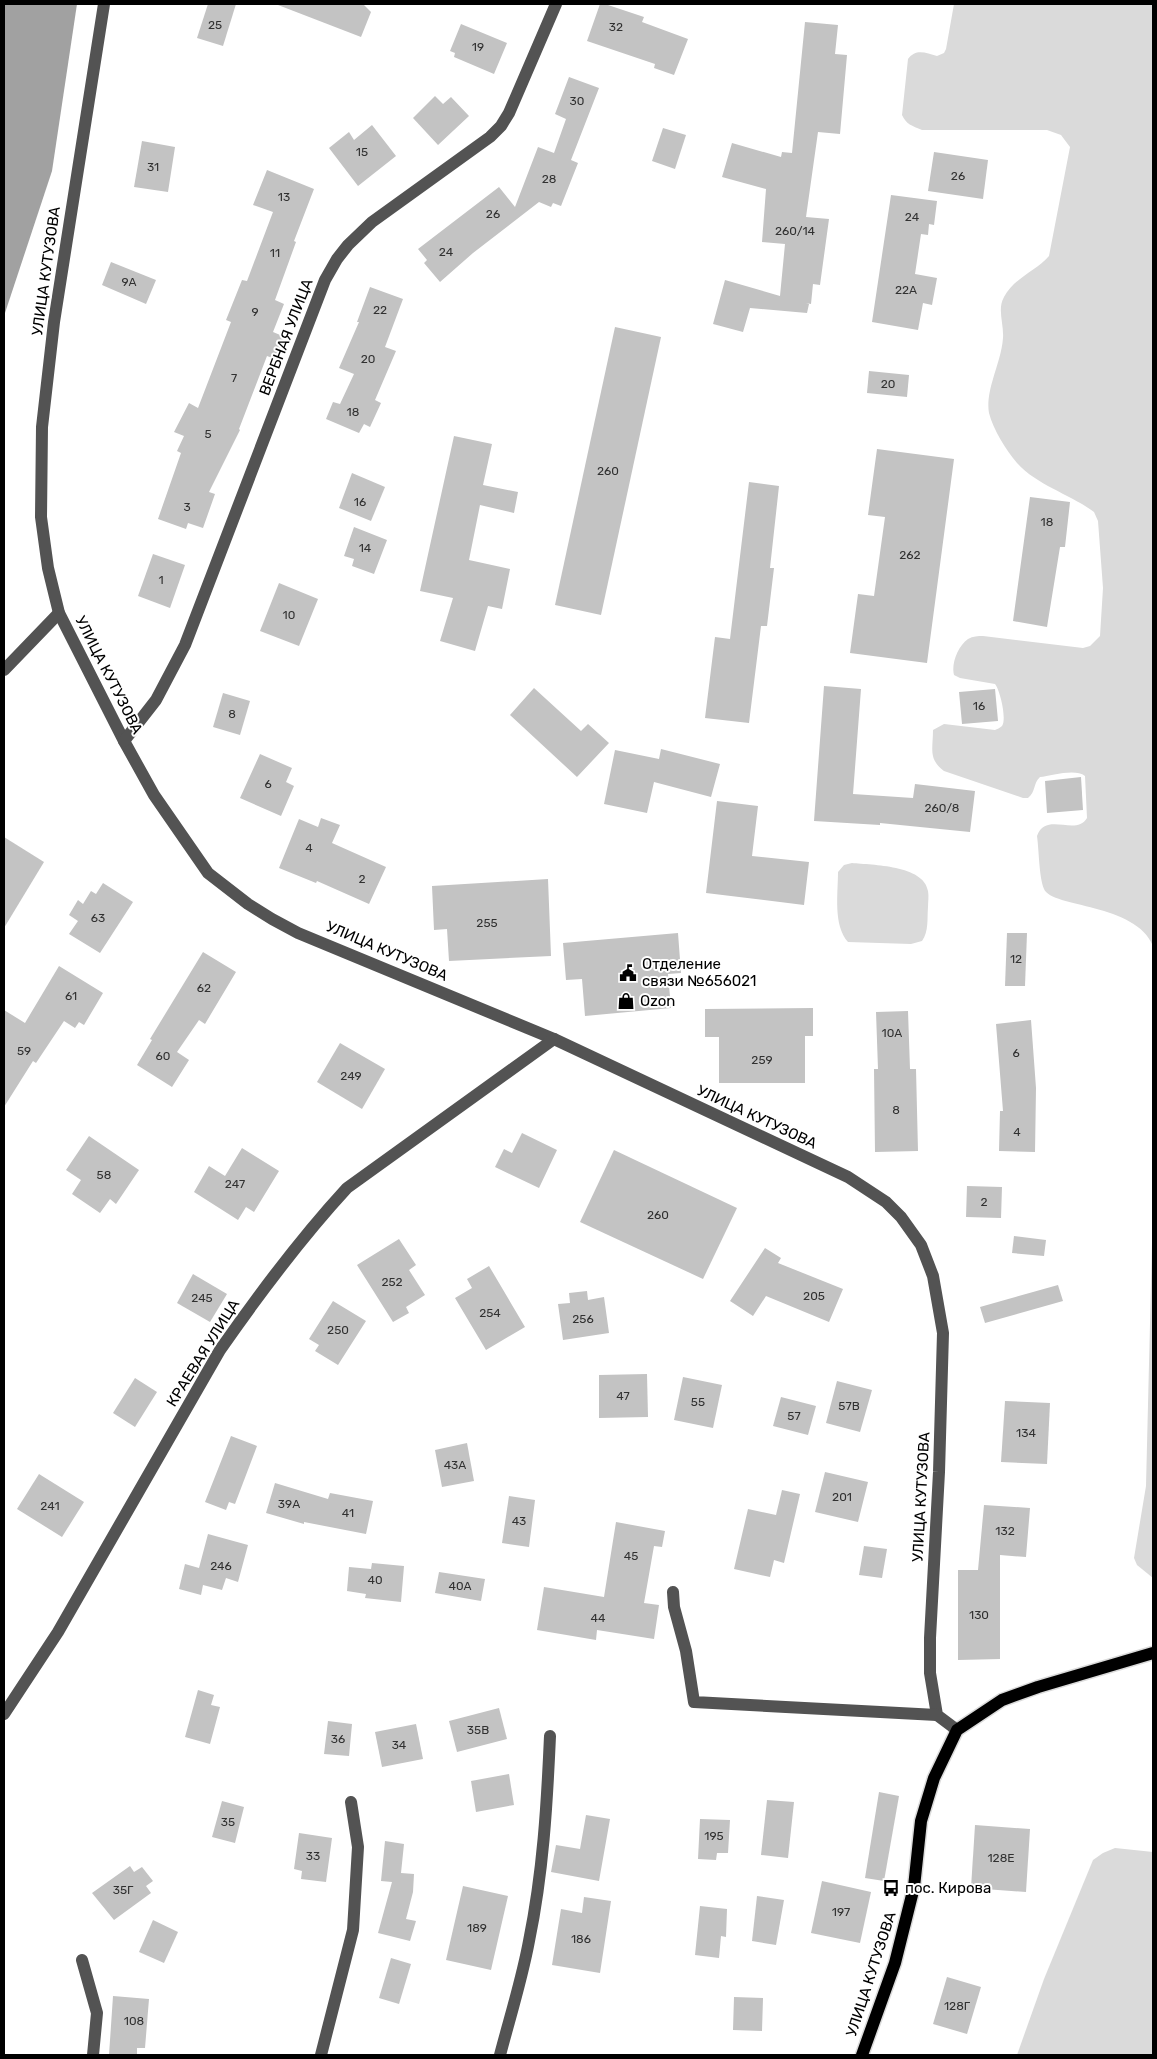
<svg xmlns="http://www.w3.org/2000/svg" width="1157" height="2059" viewBox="0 0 1157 2059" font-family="Rubik,sans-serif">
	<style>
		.green { fill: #dadada }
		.water { fill: #a1a1a1 }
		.building { fill: #c3c3c3 }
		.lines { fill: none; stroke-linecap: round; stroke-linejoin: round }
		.major-casing { stroke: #dbdbdb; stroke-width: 15 }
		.minor { stroke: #535353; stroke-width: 12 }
		.major { stroke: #000; stroke-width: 12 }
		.labels { text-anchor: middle; stroke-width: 4; stroke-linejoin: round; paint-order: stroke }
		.number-label { font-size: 12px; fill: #313131 }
		.street-label { font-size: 15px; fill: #000; stroke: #fff }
		.poi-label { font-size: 15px; fill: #000; stroke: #fff; text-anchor: start }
	</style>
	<rect width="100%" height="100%" fill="#fff"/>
	<!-- green -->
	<g class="green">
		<path d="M 954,4 L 1153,4 L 1153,946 C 1136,903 1052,908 1044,889 C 1039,877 1039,850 1037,836 C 1046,811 1076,837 1087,818 L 1085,776 C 1075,768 1051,776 1040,777 C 1033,783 1036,792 1028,798 L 1023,798 L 944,771 C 928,759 933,749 933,730 L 944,724 L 995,730 C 997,729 1000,728 1002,726 C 1007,719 1000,690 995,684 L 960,678 L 954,675 C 951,664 958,646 968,639 C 973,636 978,636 983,636 L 1083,648 L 1090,646 L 1100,636 L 1103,588 L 1098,521 L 1094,512 C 1070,494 1038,486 1017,463 C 1006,450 993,429 989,413 C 987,402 990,389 993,379 C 997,365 1002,352 1003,338 C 1004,324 997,309 1004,297 C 1014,278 1036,271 1049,256 L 1070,147 L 1061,135 L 1047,130 L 922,130 C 912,126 906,124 902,115 L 908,59 C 916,48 926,53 937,56 L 944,53 L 946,49 Z"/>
		<path d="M 852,863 C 872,865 924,865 928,891 C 929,896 928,902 928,907 C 927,919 929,931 922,941 L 911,944 L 848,942 C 833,925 838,894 838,872 L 844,865 Z"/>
		<polygon points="1153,1201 1153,1578 1137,1565 1134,1558 1146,1486"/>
		<polygon points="1115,1848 1153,1852 1153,2055 1017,2055 1044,1979 1093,1860 1103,1853"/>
	</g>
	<!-- water -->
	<polygon class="water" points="4,4 77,4 52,171 4,316"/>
	<!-- building -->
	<g class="building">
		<polygon points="208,4 236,4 223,46 197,38"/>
		<polygon points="278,4 363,4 371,12 361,37 278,5"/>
		<polygon points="600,4 605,4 644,17 642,22 688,39 674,75 654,68 655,64 587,41"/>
		<polygon points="805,22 838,25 835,54 847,55 840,134 818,132 806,217 829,219 820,285 813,284 811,304 806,303 809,304 807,313 750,308 743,332 713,324 725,280 780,296 785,244 762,242 766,189 722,177 732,143 781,157 782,152 792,153"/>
		<polygon points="461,24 507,43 494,74 454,57 455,53 450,51"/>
		<polygon points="569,77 599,88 571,160 578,163 561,206 553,203 551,207 539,202 473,253 440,282 424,263 427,260 418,249 499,187 515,207 538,147 554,153 566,119 555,114"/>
		<polygon points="435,96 443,104 451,97 469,116 438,145 413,118"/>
		<polygon points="372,125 396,156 358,186 329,148 349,132 354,140"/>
		<polygon points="663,128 686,135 675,169 652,161"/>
		<polygon points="142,141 175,147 168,192 134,187"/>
		<polygon points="934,152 988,160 983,199 928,191"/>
		<polygon points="267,170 314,189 294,241 296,242 275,300 284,304 273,332 285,337 275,359 267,356 239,429 240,430 209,492 215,494 203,528 188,523 186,529 158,519 181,453 177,451 184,436 174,432 189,403 198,408 231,322 226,320 242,280 247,281 273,212 253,205"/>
		<polygon points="891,195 937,201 934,225 929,224 928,235 921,234 915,274 937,278 932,305 923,303 918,330 872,322"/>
		<polygon points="111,262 156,280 146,304 102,285"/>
		<polygon points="370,287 403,299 385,347 396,351 375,400 381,403 370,427 364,424 359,433 326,419 333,402 340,404 354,374 339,368 359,322 357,322"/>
		<polygon points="615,327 661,337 601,615 555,605"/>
		<polygon points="869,371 909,375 907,397 867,393"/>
		<polygon points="454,436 492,444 483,485 518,492 514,513 480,505 469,560 510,569 502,609 488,606 475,651 440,641 453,598 420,591"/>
		<polygon points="877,449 954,459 927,663 850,653 858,594 874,596 885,517 868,515"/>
		<polygon points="352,473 385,487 371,521 339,508"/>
		<polygon points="749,482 779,486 770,568 774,568 767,626 761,626 749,723 705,718 715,637 730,639"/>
		<polygon points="1030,497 1070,502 1065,547 1060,547 1047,627 1013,621"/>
		<polygon points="354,527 387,540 374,574 352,566 354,559 344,556"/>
		<polygon points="153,554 185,565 170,608 138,596"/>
		<polygon points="279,583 318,599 299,646 260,631"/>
		<polygon points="824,686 861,689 853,794 913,798 915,784 975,791 970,832 880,823 880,825 814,821"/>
		<polygon points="534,688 581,731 588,724 609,743 577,777 510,715"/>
		<polygon points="995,689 998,721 962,724 959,692"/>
		<polygon points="223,693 250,701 240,735 213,727"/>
		<polygon points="661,749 720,764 711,797 654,782 647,813 604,804 615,750 659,759"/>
		<polygon points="260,754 292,768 286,782 294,786 281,816 240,798"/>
		<polygon points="1081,777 1083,810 1047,813 1045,781"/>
		<polygon points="717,801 758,806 752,856 809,862 804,905 706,893"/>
		<polygon points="321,818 340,825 332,843 386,867 369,904 317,881 316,883 279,868 299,819 318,827"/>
		<polygon points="4,837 44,862 4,928"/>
		<polygon points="548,879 551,956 449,961 447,929 434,930 432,886"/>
		<polygon points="103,883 133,902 100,953 69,934 78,921 69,915 78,900 83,904 91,891 96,894"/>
		<polygon points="678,933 681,973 668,974 671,1008 585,1016 582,979 566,980 563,943"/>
		<polygon points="1007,933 1027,933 1025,986 1005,986"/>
		<polygon points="203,952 236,972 205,1024 199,1020 177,1052 189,1060 172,1087 137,1065 152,1040 150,1039"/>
		<polygon points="59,966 103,993 84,1025 79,1022 75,1028 64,1021 36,1063 33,1061 4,1107 4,1010 25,1023"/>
		<polygon points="813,1008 813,1036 805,1036 805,1083 719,1083 719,1037 705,1037 705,1009"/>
		<polygon points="908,1011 910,1069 916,1069 918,1151 875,1152 874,1069 878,1069 876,1012"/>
		<polygon points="1031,1020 1036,1088 1035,1152 999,1151 1000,1111 1003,1111 996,1024"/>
		<polygon points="340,1043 385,1069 362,1109 317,1082"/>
		<polygon points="522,1133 557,1150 539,1188 495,1167 504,1149 512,1153"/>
		<polygon points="89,1136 139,1170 116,1204 110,1199 100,1213 72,1194 81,1180 66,1170"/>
		<polygon points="242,1148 279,1171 254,1212 246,1207 238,1220 194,1192 209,1166 225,1176"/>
		<polygon points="614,1150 737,1208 703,1279 580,1222"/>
		<polygon points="967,1186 1002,1187 1001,1218 966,1217"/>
		<polygon points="1014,1236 1046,1240 1044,1256 1012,1253"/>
		<polygon points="399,1239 416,1265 409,1270 425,1295 406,1307 409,1313 393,1322 357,1265"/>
		<polygon points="765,1248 781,1258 778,1263 843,1289 829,1322 766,1296 753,1316 730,1301"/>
		<polygon points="489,1266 525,1327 486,1350 455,1298 472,1288 467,1279"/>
		<polygon points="193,1274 227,1294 210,1322 177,1303"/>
		<polygon points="1058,1285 1063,1301 985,1323 980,1307"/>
		<polygon points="587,1291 588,1300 604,1297 609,1333 563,1340 558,1304 570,1303 569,1293"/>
		<polygon points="333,1301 366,1321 338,1365 315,1351 319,1345 309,1339"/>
		<polygon points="647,1374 648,1417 599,1418 599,1375"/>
		<polygon points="683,1377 722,1385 713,1428 674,1420"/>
		<polygon points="135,1378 157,1392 135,1427 113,1413"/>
		<polygon points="837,1381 872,1390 860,1432 826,1423"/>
		<polygon points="781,1397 816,1406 808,1435 773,1426"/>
		<polygon points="1005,1401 1050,1403 1047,1464 1001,1462"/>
		<polygon points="231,1436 257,1446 235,1504 229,1502 226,1510 205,1502"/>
		<polygon points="467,1443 474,1481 442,1487 435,1450"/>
		<polygon points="825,1472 868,1482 858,1522 815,1512"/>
		<polygon points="39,1474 84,1502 62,1537 17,1509"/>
		<polygon points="275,1483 328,1499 330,1493 373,1501 366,1534 304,1522 304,1524 266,1513"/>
		<polygon points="782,1490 800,1494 784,1563 774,1560 770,1577 734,1569 748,1509 776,1515"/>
		<polygon points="509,1496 535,1500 529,1547 502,1543"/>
		<polygon points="984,1505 1030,1508 1026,1557 1000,1555 1000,1659 958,1660 958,1570 978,1570"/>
		<polygon points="616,1522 665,1531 662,1547 654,1546 644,1603 659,1605 654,1639 597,1630 596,1640 537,1630 544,1587 604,1597"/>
		<polygon points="208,1534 248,1545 238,1582 226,1578 222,1590 203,1585 201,1595 179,1589 185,1564 199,1568"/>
		<polygon points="864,1546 887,1549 882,1578 859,1575"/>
		<polygon points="372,1563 404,1566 401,1602 365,1598 366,1594 347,1591 349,1567 371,1569"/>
		<polygon points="439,1572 485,1579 481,1601 435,1593"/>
		<polygon points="198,1690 214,1695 211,1705 220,1707 210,1744 185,1737"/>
		<polygon points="499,1708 507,1739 457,1752 449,1721"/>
		<polygon points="328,1721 352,1724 349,1756 324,1754"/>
		<polygon points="416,1724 423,1759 382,1767 375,1732"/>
		<polygon points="509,1774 514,1805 476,1812 471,1781"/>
		<polygon points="879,1792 899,1796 884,1881 865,1878"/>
		<polygon points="767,1800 794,1802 788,1858 761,1855"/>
		<polygon points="222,1801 244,1807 235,1843 212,1837"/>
		<polygon points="586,1815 610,1819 599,1881 551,1872 556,1845 580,1849"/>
		<polygon points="700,1819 730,1820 728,1853 717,1853 716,1860 698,1859"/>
		<polygon points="975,1825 1030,1829 1026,1892 971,1888"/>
		<polygon points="299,1833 332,1838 326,1882 301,1879 302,1871 294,1869"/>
		<polygon points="385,1841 404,1844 401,1873 414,1874 413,1892 406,1919 416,1921 410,1941 378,1933 392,1882 381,1881"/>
		<polygon points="130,1866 134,1872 142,1867 153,1881 146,1886 151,1893 114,1920 92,1893"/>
		<polygon points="822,1881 871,1892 860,1943 811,1933"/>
		<polygon points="463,1886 508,1896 491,1970 446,1960"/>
		<polygon points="757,1896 784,1900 776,1945 752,1941"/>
		<polygon points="584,1897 611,1901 600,1973 552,1965 561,1909 582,1913"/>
		<polygon points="700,1906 727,1909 726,1937 721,1936 719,1958 695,1955"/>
		<polygon points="153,1920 178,1932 164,1963 139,1952"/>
		<polygon points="391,1958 411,1964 399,2004 379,1998"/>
		<polygon points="947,1977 981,1987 967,2034 933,2024"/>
		<polygon points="113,1996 149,1999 145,2048 137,2048 137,2055 109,2055"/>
		<polygon points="734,1997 763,1998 762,2031 733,2030"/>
	</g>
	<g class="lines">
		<!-- major casing -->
		<g class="major-casing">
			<polyline id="major" points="862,2055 895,1963 914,1887 921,1821 934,1778 957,1730 1002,1700 1038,1687 1153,1653"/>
		</g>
		<!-- minor -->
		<g class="minor">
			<polyline points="104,4 54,322 42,427 41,517 48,568 59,613 124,741 154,795 208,873 248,904 272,919 298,933 554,1039 848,1177 886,1202 901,1217 921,1245 933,1276 943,1333 939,1472 930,1638 930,1673 937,1715 957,1730"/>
			<polyline points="4,670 59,613"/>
			<polyline points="124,741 156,700 185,645 325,280 337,259 348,245 372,222 490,137 501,126 509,113 556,4"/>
			<polyline points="673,1592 674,1607 686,1651 694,1702 937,1715"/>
			<path d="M 4,1714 L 58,1632 L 220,1350 C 259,1294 301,1238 347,1188 L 554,1039"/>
			<polyline points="82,1960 97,2013 93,2055"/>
			<polyline points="321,2055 353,1930 358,1847 351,1802"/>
			<path d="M 500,2055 C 510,2017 522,1979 529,1941 C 543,1873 547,1805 550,1736"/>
		</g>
		<!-- major -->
		<use href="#major" class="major"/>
	</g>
	<!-- icons -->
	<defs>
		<g id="civic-bare" transform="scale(1.35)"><path d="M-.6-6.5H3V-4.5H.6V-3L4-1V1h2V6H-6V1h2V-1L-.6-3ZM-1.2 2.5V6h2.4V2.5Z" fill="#000" stroke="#fff" stroke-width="2.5" paint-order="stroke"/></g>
		<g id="shop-bare" transform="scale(1.35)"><path d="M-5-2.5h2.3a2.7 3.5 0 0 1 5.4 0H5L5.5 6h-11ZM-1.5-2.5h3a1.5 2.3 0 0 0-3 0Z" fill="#000" stroke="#fff" stroke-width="2.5" paint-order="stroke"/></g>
		<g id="bus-bare" transform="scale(1.35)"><path d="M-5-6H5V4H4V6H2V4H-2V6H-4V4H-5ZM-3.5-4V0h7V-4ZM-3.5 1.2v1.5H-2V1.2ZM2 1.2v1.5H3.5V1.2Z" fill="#000" stroke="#fff" stroke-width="2.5" paint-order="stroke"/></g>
	</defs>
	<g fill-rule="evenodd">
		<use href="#civic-bare" x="628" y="973"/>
		<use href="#shop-bare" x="626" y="1001"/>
		<use href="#bus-bare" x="891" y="1888"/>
	</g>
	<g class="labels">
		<!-- number labels -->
		<g class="number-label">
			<text x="215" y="29">25</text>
			<text x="616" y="31">32</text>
			<text x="478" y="51">19</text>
			<text x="577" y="105">30</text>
			<text x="362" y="156">15</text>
			<text x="153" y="171">31</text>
			<text x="958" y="180">26</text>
			<text x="549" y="183">28</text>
			<text x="284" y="201">13</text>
			<text x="493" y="218">26</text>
			<text x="912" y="221">24</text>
			<text x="795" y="235">260/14</text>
			<text x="446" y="256">24</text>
			<text x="275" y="257">11</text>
			<text x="129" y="286">9А</text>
			<text x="906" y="294">22А</text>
			<text x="380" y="314">22</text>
			<text x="255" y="316">9</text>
			<text x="368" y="363">20</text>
			<text x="234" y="382">7</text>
			<text x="888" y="388">20</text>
			<text x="353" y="416">18</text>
			<text x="208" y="438">5</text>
			<text x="608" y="475">260</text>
			<text x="360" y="506">16</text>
			<text x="187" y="511">3</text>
			<text x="1047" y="526">18</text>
			<text x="365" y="552">14</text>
			<text x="910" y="559">262</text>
			<text x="161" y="584">1</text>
			<text x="289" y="619">10</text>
			<text x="979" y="710">16</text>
			<text x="232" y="718">8</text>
			<text x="268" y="788">6</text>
			<text x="942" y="812">260/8</text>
			<text x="309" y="852">4</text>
			<text x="362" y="883">2</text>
			<text x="98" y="922">63</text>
			<text x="487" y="927">255</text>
			<text x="1016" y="963">12</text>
			<text x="204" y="992">62</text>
			<text x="71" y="1000">61</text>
			<text x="892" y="1037">10А</text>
			<text x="24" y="1055">59</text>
			<text x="1016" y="1057">6</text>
			<text x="163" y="1060">60</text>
			<text x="762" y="1064">259</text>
			<text x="351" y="1080">249</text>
			<text x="896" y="1114">8</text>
			<text x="1017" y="1136">4</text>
			<text x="104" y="1179">58</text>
			<text x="235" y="1188">247</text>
			<text x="984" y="1206">2</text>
			<text x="658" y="1219">260</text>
			<text x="392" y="1286">252</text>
			<text x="814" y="1300">205</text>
			<text x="202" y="1302">245</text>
			<text x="490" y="1317">254</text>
			<text x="583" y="1323">256</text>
			<text x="338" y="1334">250</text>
			<text x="623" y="1400">47</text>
			<text x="698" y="1406">55</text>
			<text x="849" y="1410">57В</text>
			<text x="794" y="1420">57</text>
			<text x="1026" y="1437">134</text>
			<text x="455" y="1469">43А</text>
			<text x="842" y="1501">201</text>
			<text x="289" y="1508">39А</text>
			<text x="50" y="1510">241</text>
			<text x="348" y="1517">41</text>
			<text x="519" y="1525">43</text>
			<text x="1005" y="1535">132</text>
			<text x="631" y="1560">45</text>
			<text x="221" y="1570">246</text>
			<text x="375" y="1584">40</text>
			<text x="460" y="1590">40А</text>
			<text x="979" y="1619">130</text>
			<text x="598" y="1622">44</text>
			<text x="478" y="1734">35В</text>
			<text x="338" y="1743">36</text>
			<text x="399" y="1749">34</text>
			<text x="228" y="1826">35</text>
			<text x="714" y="1840">195</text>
			<text x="313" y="1860">33</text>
			<text x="1001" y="1862">128Е</text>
			<text x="123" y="1894">35Г</text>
			<text x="841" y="1916">197</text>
			<text x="477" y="1932">189</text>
			<text x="581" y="1943">186</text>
			<text x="957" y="2010">128Г</text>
			<text x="134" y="2025">108</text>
		</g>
		<!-- street labels -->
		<g class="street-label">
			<text transform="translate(46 271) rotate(-82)" y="5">УЛИЦА КУТУЗОВА</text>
			<text transform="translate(286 337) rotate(-69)" y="5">ВЕРБНАЯ УЛИЦА</text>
			<text transform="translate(109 675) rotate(63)" y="5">УЛИЦА КУТУЗОВА</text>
			<text transform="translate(387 951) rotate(23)" y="5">УЛИЦА КУТУЗОВА</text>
			<text transform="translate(757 1117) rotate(25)" y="5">УЛИЦА КУТУЗОВА</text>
			<text transform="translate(203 1353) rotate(-58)" y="5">КРАЕВАЯ УЛИЦА</text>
			<text transform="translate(921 1497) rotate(-87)" y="5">УЛИЦА КУТУЗОВА</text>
			<text transform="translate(871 1974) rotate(-72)" y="5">УЛИЦА КУТУЗОВА</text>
		</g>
		<!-- poi labels -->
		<g class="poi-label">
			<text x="642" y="969">Отделение<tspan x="642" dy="17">связи №656021</tspan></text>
			<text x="640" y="1006">Ozon</text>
			<text x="905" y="1893">пос. Кирова</text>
		</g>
	</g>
	<!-- border -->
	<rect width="1157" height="2059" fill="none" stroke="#000000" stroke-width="10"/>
</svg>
